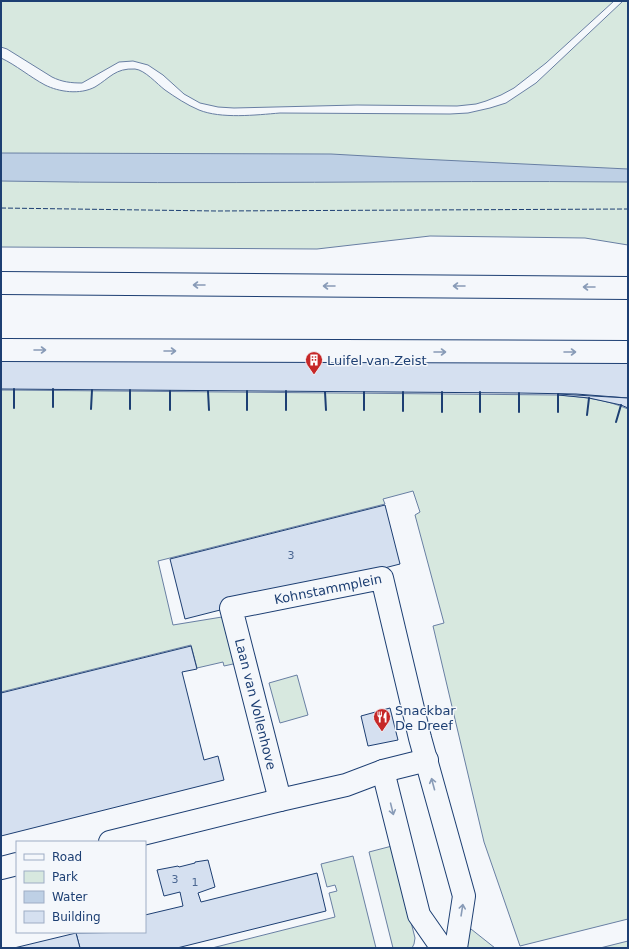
<svg xmlns="http://www.w3.org/2000/svg" width="629" height="949" viewBox="0 0 629 949" font-family="'DejaVu Sans',sans-serif">
	<style>
		.green { fill: #d7e8df; stroke: #687fa3 }
		.water { fill: #bed0e5; stroke: #687fa3 }
		.building { fill: #d5e0f0; stroke: #1d3f73 }
		.lines { fill: none; stroke-linecap: round; stroke-linejoin: round }
		.minor-casing { stroke: #1d3f73; stroke-width: 24 }
		.highway-casing { stroke: #1d3f73; stroke-width: 24 }
		.minor { stroke: #f4f7fb; stroke-width: 22 }
		.highway { stroke: #f4f7fb; stroke-width: 22 }
		.fence { stroke: #1d3f73; stroke-width: 1; stroke-dasharray: 5 2; stroke-linecap: butt }
		.wall { stroke: #1d3f73; stroke-width: 2 }
		.oneway { stroke: #889bb7 }
		.labels { text-anchor: middle; stroke-width: 3; stroke-linejoin: round; paint-order: stroke }
		.number-label { font-size: 11px; fill: #4b6792 }
		.poi-label { font-size: 13px; fill: #1d3f73; stroke: #f4f7fb; text-anchor: start }
		.street-label { font-size: 13px; fill: #1d3f73; stroke: #f4f7fb }
	</style>
	<rect width="100%" height="100%" fill="#f4f7fb"/>
	<!-- green -->
	<g class="green">
		<path d="M 1,1 L 614,1 L 546,63 L 514,88 L 501,95 L 486,101 L 476,104 L 457,106 L 357,105 L 234,108 L 218,107 L 200,103 L 184,94 L 163,75 L 148,65 L 133,61 L 119,62 L 82,83 C 71,83 62,82 52,77 L 7,49 L 1,47 Z"/>
		<path d="M 623,1 L 628,1 L 628,245 L 585,238 L 430,236 L 317,249 L 1,247 L 1,58 C 16,65 30,77 45,85 C 59,92 80,95 95,87 C 110,78 115,68 135,69 C 145,70 157,84 165,90 C 175,97 187,105 199,110 C 221,119 256,115 280,113 L 450,114 L 468,113 L 490,108 L 506,103 L 536,83 Z"/>
		<path d="M 1,390 L 559,395 C 583,397 605,399 628,409 L 628,919 L 520,946 L 484,842 L 433,626 L 444,623 L 415,515 L 420,512 L 413,491 L 383,499 L 385,504 L 158,561 L 173,625 L 222,617 L 234,663 L 233,664 L 224,666 L 223,662 L 197,668 L 191,645 L 1,692 Z"/>
		<polygon points="297,675 308,715 280,723 269,683"/>
		<polygon points="392,846 415,938 414,944 412,948 393,948 369,852"/>
		<polygon points="353,856 376,948 212,948 335,917 329,893 337,891 335,885 327,887 321,864"/>
		<polygon points="468,929 471,929 495,948 466,948"/>
		<polygon points="628,941 628,948 600,948"/>
	</g>
	<!-- water -->
	<path class="water" d="M 1,153 L 331,154 L 420,159 L 628,169 L 628,182 C 419,180 210,185 1,181 Z"/>
	<!-- building -->
	<g class="building">
		<polygon points="1,344 628,360 628,398 576,394 519,393 1,389"/>
		<polygon points="558,394 628,398 628,408 621,405 589,398 558,395"/>
		<polygon points="385,505 400,564 185,619 170,559"/>
		<polygon points="191,646 197,669 182,672 204,760 218,756 224,780 1,836 1,693"/>
		<polygon points="390,708 398,740 368,746 361,716"/>
		<polygon points="208,860 215,887 198,893 201,902 317,873 326,911 177,948 80,948 76,933 145,932 145,915 183,906 180,892 164,896 157,870 178,866 179,867 195,863 195,862"/>
		<polygon points="76,933 80,948 14,948"/>
	</g>
	<g class="lines">
		<!-- minor casing -->
		<g class="minor-casing">
			<g id="minor">
				<polyline points="383,771 419,915 442,948"/>
				<path id="s1" d="M 280,800 L 231,608 L 382,578 L 420,738 L 464,896 L 456,948"/>
				<polyline points="110,842 280,800 346,785 383,771 427,760"/>
				<polyline points="1,868 17,864"/>
			</g>
		</g>
		<!-- highway casing -->
		<g class="highway-casing">
			<g id="highway">
				<polyline points="1,283 628,288"/>
				<polyline points="1,350 628,352"/>
			</g>
		</g>
		<!-- minor -->
		<use href="#minor" class="minor"/>
		<!-- highway -->
		<use href="#highway" class="highway"/>
		<!-- fence -->
		<polyline class="fence" points="1,208 216,211 628,209"/>
		<!-- wall -->
		<g class="wall">
			<polyline points="14,389 14,408"/>
			<polyline points="53,389 53,407"/>
			<polyline points="208,391 209,410"/>
			<polyline points="286,391 286,410"/>
			<polyline points="325,392 326,410"/>
			<polyline points="442,392 442,412"/>
			<polyline points="519,393 519,412"/>
			<polyline points="558,394 558,412"/>
			<polyline points="91,409 92,390"/>
			<polyline points="130,409 130,390"/>
			<polyline points="170,410 170,391"/>
			<polyline points="247,410 247,391"/>
			<polyline points="364,410 364,392"/>
			<polyline points="403,411 403,392"/>
			<polyline points="480,412 480,392"/>
			<polyline points="587,415 589,398"/>
			<polyline points="616,422 621,405"/>
		</g>
	</g>
	<!-- one-way arrows -->
	<defs><path id="oneway-shaft" d="M-6 0H5M1.5-3L5.5 0L1.5 3" fill="none" stroke-width="1.6" stroke-linecap="round" stroke-linejoin="round"/></defs>
	<g class="oneway">
		<use href="#oneway-shaft" transform="translate(199 285) rotate(-180)"/>
		<use href="#oneway-shaft" transform="translate(329 286) rotate(-180)"/>
		<use href="#oneway-shaft" transform="translate(459 286) rotate(-180)"/>
		<use href="#oneway-shaft" transform="translate(589 287) rotate(-180)"/>
		<use href="#oneway-shaft" transform="translate(40 350)"/>
		<use href="#oneway-shaft" transform="translate(170 351)"/>
		<use href="#oneway-shaft" transform="translate(440 352)"/>
		<use href="#oneway-shaft" transform="translate(570 352)"/>
		<use href="#oneway-shaft" transform="translate(433 784) rotate(-105)"/>
		<use href="#oneway-shaft" transform="translate(392 809) rotate(76)"/>
		<use href="#oneway-shaft" transform="translate(462 910) rotate(-81)"/>
	</g>
	<!-- icons -->
	<defs>
		<g id="building-pin" transform="scale(0.9)"><path d="M0 17L-7.5 6A9.5 9.5 0 1 1 7.5 6Z" fill="#c62828" stroke="#f4f7fb"/><path d="M-4-6H4V6H1V3H-1V6H-4ZM-2.5-4.3h1.7v1.8h-1.7ZM.8-4.3h1.7v1.8H.8ZM-2.5-1h1.7V.8h-1.7ZM.8-1h1.7V.8H.8Z" fill="#fff"/></g>
		<g id="restaurant-pin" transform="scale(0.9)"><path d="M0 17L-7.5 6A9.5 9.5 0 1 1 7.5 6Z" fill="#c62828" stroke="#f4f7fb"/><path d="M-5-6h1v4h1v-4h1v4h1v-4h1v5L-1.5 .5V6h-2V.5L-5-1ZM5-6V6H3V1.5H1.5Q1.5-4 5-6Z" fill="#fff"/></g>
	</defs>
	<g fill-rule="evenodd">
		<use href="#building-pin" x="314" y="360"/>
		<use href="#restaurant-pin" x="382" y="717"/>
	</g>
	<g class="labels">
		<!-- number labels -->
		<g class="number-label">
			<text x="291" y="559">3</text>
			<text x="175" y="883">3</text>
			<text x="195" y="886">1</text>
		</g>
		<!-- poi labels -->
		<g class="poi-label">
			<text x="327" y="365">Luifel van Zeist</text>
			<text x="395" y="715">Snackbar<tspan x="395" dy="15">De Dreef</tspan></text>
		</g>
		<!-- street labels -->
		<g class="street-label">
			<text dy="5" stroke="none"><textPath href="#s1" startOffset="297">Kohnstammplein</textPath></text>
			<text transform="translate(256 704) rotate(76)" y="5">Laan van Vollenhove</text>
		</g>
	</g>
	<!-- border -->
	<rect width="629" height="949" fill="none" stroke="#1d3f73" stroke-width="4"/>
	<!-- legend -->
	<rect x="16" y="841" width="130" height="92" fill="#f4f7fb" stroke="#9eadc5"/>
	<rect x="24" y="854" width="20" height="6" fill="#f4f7fb" stroke="#9eadc5"/>
	<text x="52" y="861" font-size="12" fill="#1d3f73">Road</text>
	<rect x="24" y="871" width="20" height="12" fill="#d7e8df" stroke="#9eadc5"/>
	<text x="52" y="881" font-size="12" fill="#1d3f73">Park</text>
	<rect x="24" y="891" width="20" height="12" fill="#bed0e5" stroke="#9eadc5"/>
	<text x="52" y="901" font-size="12" fill="#1d3f73">Water</text>
	<rect x="24" y="911" width="20" height="12" fill="#d5e0f0" stroke="#9eadc5"/>
	<text x="52" y="921" font-size="12" fill="#1d3f73">Building</text>
</svg>
